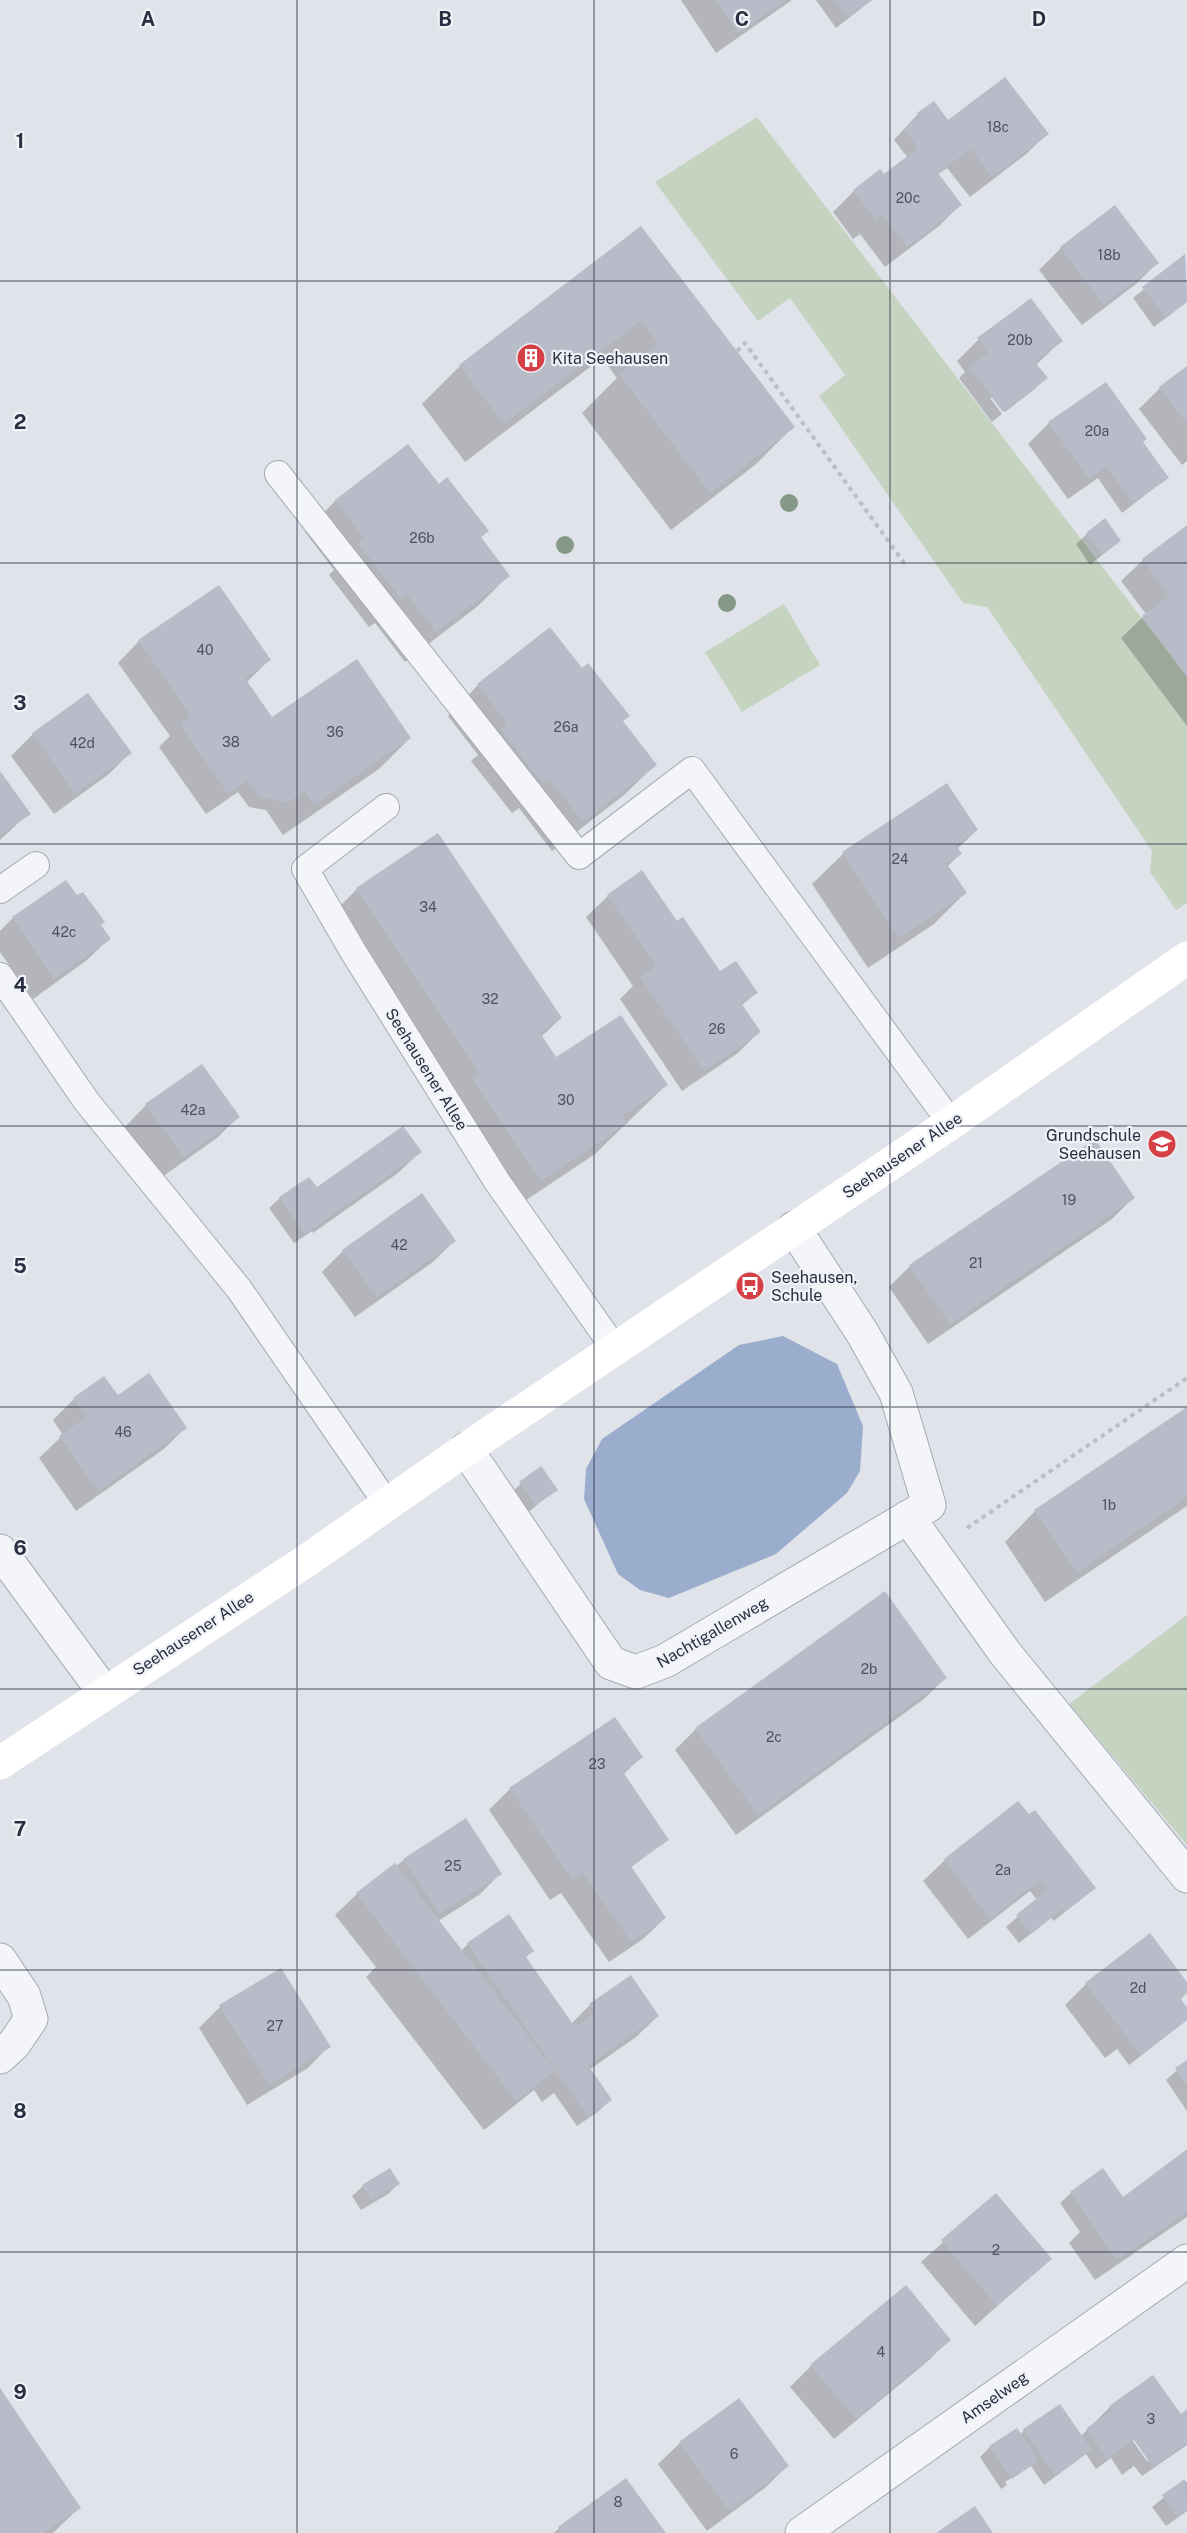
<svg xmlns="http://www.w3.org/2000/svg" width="1187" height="2533" viewBox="0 0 1187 2533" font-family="'Public Sans',sans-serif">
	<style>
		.green { fill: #c4d4c1 }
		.water { fill: #9aadcc }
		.shadow { fill: #0003; fill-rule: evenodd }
		.building { fill: #b7bcc8 }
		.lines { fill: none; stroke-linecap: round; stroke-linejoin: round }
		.lane-casing { stroke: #a6a9b5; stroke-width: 28 }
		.street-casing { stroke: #a6a9b5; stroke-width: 35 }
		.path { stroke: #bbbec5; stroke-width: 4; stroke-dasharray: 4.5 4.5; stroke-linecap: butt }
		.lane { stroke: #f4f5f8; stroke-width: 26 }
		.street { stroke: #f4f5f8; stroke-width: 33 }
		.secondary { stroke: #fff; stroke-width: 33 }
		.tree { fill: #849a86 }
		.grid { fill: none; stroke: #282f43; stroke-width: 1.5; stroke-opacity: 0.55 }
		.labels { text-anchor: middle; stroke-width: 4.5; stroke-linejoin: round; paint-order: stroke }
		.number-label { font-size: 14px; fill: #4c5264 }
		.poi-label { font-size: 16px; fill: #282f43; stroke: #f0f2f7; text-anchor: start }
		.street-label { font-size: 16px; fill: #282f43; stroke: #f0f2f7 }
		.grid-label { font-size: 20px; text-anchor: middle; font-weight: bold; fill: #282f43; stroke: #f0f2f7; stroke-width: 4.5; stroke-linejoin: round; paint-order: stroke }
	</style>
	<rect width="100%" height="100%" fill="#e1e3ea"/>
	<!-- green -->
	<g class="green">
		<polygon points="757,117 1187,677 1187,903 1176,910 1150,872 1152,851 987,607 963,603 819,396 845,375 790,298 758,321 655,182"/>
		<polygon points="784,604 820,665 742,712 705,652"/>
		<polygon points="1187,1615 1187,1845 1069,1704"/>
	</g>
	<!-- water -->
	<polygon class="water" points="783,1336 837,1364 863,1426 860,1471 847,1493 776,1554 669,1598 640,1590 618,1574 584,1499 586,1469 602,1439 739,1345"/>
	<!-- shadow -->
	<g class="shadow">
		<polygon points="681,0 792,0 716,53"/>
		<polygon points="816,0 872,0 836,28"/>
		<polygon points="918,114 948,122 1047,134 1025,155 970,197 947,168 937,175 960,205 939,226 885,267 860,234 853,239 833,212 854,191 884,176 908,158 894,140"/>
		<polygon points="1115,207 1157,263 1136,284 1082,325 1039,270 1061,248"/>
		<polygon points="641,228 793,427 755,465 671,530 582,413 617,378 602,358 465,462 422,404 460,366"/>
		<polygon points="1185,256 1187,302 1154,327 1133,298"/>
		<polygon points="1030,300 1061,341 1036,365 1046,377 1036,388 1005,412 994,398 990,398 1002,414 992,422 959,378 965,372 957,361 978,340"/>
		<polygon points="1187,368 1187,461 1182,465 1139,409 1160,388"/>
		<polygon points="1049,423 1141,443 1167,478 1122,513 1098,478 1068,499 1028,444"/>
		<polygon points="408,446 439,486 487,531 480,539 508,576 478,606 405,662 375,623 369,627 329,575 334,570 305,532 335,501"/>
		<polygon points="1187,526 1187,726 1121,638 1146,614 1121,581 1143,560"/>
		<polygon points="1087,534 1119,541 1090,565 1076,544"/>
		<polygon points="139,641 269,660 246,683 272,719 410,738 379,769 283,835 266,810 249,807 238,792 206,814 159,747 170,736 118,663"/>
		<polygon points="478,685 622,722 655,765 624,795 552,851 519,808 512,813 471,761 478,755 448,716"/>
		<polygon points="88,695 130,753 109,774 54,814 11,756 33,734"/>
		<polygon points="0,773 29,813 0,840"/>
		<polygon points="947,785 977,830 957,849 960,854 947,867 965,893 934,924 868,968 812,884 843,854"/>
		<polygon points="438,835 561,1018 541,1037 556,1059 666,1085 595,1154 510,1211 326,920 357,889"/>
		<polygon points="65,882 109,939 87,960 33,999 0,952 0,931 12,919"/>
		<polygon points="608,896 676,923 719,974 756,993 741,1006 759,1032 738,1053 682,1091 620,999 633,986 586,917"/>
		<polygon points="146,1105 238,1117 217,1138 162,1177 125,1127"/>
		<polygon points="420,1152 398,1173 313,1233 312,1231 294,1243 269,1208 280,1198 316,1190"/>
		<polygon points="1133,1198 1112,1219 928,1344 889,1287 910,1266"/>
		<polygon points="454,1241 433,1262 355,1317 322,1272 343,1251"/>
		<polygon points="117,1397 185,1428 164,1449 76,1511 39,1458 63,1435 53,1420 74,1399"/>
		<polygon points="1187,1408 1187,1506 1045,1602 1005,1542 1035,1511"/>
		<polygon points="540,1468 556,1489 525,1515 509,1494"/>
		<polygon points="884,1593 945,1678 924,1699 736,1835 675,1750 696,1729"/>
		<polygon points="641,1757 623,1775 667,1840 630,1868 665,1918 643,1939 609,1962 561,1893 550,1900 489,1810 510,1789"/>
		<polygon points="1018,1803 1094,1888 1054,1921 1051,1918 1019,1943 1006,1927 1037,1900 1030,1891 968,1939 923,1881 945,1860"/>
		<polygon points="404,1860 500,1874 479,1895 438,1921 461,1951 468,1944 532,1951 525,1958 571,2024 590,2005 658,2016 636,2037 589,2070 610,2100 599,2111 577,2126 554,2093 542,2102 534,2090 484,2130 366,1977 376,1967 335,1915 357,1894"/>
		<polygon points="1086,1984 1187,1985 1187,1992 1180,2000 1187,2010 1187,2020 1129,2065 1117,2049 1105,2058 1065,2005"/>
		<polygon points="220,2007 329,2046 308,2068 247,2105 199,2028"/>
		<polygon points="1187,2062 1187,2111 1166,2080"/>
		<polygon points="1187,2151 1187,2217 1095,2280 1069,2243 1080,2232 1060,2203 1071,2193 1123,2199"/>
		<polygon points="398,2184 388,2194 361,2210 352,2196 363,2186"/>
		<polygon points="996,2195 1050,2259 975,2326 921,2262"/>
		<polygon points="949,2340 928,2361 834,2439 790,2387 811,2366"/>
		<polygon points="0,2391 79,2508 53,2533 0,2533"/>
		<polygon points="738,2400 787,2466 766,2487 707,2531 658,2464 680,2443"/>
		<path d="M 1110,2407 L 1180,2416 L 1187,2411 L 1187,2445 L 1142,2476 L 1134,2466 L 1122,2475 L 1111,2458 L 1096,2469 L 1086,2454 L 1044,2485 L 1031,2466 L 1005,2482 L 1007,2485 L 1001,2489 L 980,2457 L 990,2447 L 1020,2435 L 1024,2430 L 1080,2437 ZM 1134,2438 L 1149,2460 L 1147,2461 L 1132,2440 Z"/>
		<polygon points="1184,2481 1187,2482 1187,2511 1166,2526 1152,2507"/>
		<polygon points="559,2528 664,2533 554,2533"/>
	</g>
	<!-- building -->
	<g class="building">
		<polygon points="716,0 787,0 738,33"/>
		<polygon points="834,0 872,0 847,18"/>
		<polygon points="1005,77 1049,134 992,177 971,149 938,173 962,205 907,247 882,214 875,219 853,190 880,169 884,174 918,148 904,129 920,117 917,113 934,101 948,120"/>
		<polygon points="1115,205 1159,263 1104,305 1060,247"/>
		<polygon points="641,226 795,427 710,493 619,374 659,344 641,321 504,424 459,365"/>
		<polygon points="1185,254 1187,301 1166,318 1142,287"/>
		<polygon points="1031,298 1063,341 1035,362 1048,378 1003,412 969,367 988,353 977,338"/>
		<polygon points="1187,366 1187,424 1159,387"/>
		<polygon points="1106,382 1147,439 1143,442 1169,478 1133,503 1107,467 1089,479 1048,422"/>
		<polygon points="408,444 439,484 447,477 489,531 481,537 510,576 436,632 406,593 400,598 358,543 364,538 335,500"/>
		<polygon points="1105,518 1121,541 1102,555 1086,533"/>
		<polygon points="1187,525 1187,676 1142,616 1169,596 1142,559"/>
		<polygon points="219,585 271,660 245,678 272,717 357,659 411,738 314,805 304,791 288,803 259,797 248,780 228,794 180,724 191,716 138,640"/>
		<polygon points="550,627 582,668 588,663 630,716 623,721 657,765 583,822 550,779 543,784 501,729 508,724 477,684"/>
		<polygon points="88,693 132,753 75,794 32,733"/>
		<polygon points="0,771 31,814 0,835"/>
		<polygon points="947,783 978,830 956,845 962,854 947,864 967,893 899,938 842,852"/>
		<polygon points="438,833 562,1018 540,1033 556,1057 621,1015 668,1085 622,1116 628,1123 541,1181 472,1078 480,1073 356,888"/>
		<polygon points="642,870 677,921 683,917 720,971 736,961 758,993 741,1003 761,1032 704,1071 640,977 656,966 607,895"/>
		<polygon points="66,880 77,895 83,892 105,922 101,925 111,939 54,979 12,917"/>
		<polygon points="202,1064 240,1117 184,1157 145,1104"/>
		<polygon points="403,1126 422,1152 305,1234 279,1197 309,1177 317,1187"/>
		<polygon points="1095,1139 1135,1198 950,1324 909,1265"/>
		<polygon points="422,1193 456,1241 377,1297 342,1250"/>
		<polygon points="149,1373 187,1428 98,1491 59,1436 86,1417 73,1398 104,1376 118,1395"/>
		<polygon points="1187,1407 1187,1497 1077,1573 1034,1510"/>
		<polygon points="541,1466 558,1490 536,1505 519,1482"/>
		<polygon points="885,1591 947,1678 758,1815 695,1728"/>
		<polygon points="615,1717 643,1757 623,1772 669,1840 631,1866 666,1918 631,1942 583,1873 572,1880 509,1788"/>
		<polygon points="1018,1801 1029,1814 1035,1810 1096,1888 1065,1912 1062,1909 1031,1934 1016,1915 1047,1890 1040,1880 990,1919 944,1859"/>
		<polygon points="466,1818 502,1874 439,1914 403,1859"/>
		<polygon points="395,1863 555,2071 516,2101 356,1893"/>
		<polygon points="509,1914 534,1951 526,1957 575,2027 595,2013 589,2004 631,1975 659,2016 588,2065 612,2100 588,2117 467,1943"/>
		<polygon points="1150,1933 1187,1982 1187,1993 1180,1998 1187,2007 1187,2020 1141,2055 1085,1983"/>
		<polygon points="281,1968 331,2047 269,2085 219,2005"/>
		<polygon points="1187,2060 1187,2086 1175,2068"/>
		<polygon points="1187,2149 1187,2212 1117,2260 1070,2192 1103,2168 1123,2197"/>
		<polygon points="390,2168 400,2184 371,2201 362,2185"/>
		<polygon points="996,2193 1052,2259 997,2306 941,2240"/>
		<polygon points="906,2285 951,2340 856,2419 810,2365"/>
		<polygon points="1153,2375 1181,2414 1187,2409 1187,2443 1153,2467 1134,2440 1107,2459 1086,2429 1112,2410 1109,2406"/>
		<polygon points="0,2388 81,2508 43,2533 0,2533"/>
		<polygon points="739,2398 789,2466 729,2511 679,2442"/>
		<polygon points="1060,2404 1092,2450 1055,2475 1023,2429"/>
		<polygon points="1017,2428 1039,2460 1012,2479 989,2446"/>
		<polygon points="626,2478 666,2533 562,2533 558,2527"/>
		<polygon points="1185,2479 1187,2509 1177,2517 1162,2495"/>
		<polygon points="975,2506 993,2533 936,2533"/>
	</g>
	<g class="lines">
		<!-- lane casing -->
		<g class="lane-casing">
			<g id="lane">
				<polyline points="278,474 579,856 692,770 951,1123"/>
				<polyline points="386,807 305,869 354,953 498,1183 615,1349"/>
				<polyline points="0,890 36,865"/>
				<polyline points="0,976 87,1102 239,1289 387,1504"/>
			</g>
		</g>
		<!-- street casing -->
		<g class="street-casing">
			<g id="street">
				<polyline points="466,1449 611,1663 636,1672 665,1661 929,1505 896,1393 863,1334 794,1228"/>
				<polyline points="908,1517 1005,1653 1187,1876"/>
				<polyline points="0,1551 104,1692"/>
				<polyline points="0,1960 24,1996 31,2019 14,2044 0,2057"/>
				<polyline points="802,2533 1187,2261"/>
			</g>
		</g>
		<!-- path -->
		<g class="path">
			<polyline points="737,351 745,343 907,567"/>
			<polyline points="967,1528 1187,1378"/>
		</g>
		<!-- lane -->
		<use href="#lane" class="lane"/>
		<!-- street -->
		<use href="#street" class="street"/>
		<!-- secondary -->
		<polyline class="secondary" points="0,1763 309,1559 466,1449 951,1123 1187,958"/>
	</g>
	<!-- trees -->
	<g class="tree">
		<circle cx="789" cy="503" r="9"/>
		<circle cx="565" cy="545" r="9"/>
		<circle cx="727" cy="603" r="9"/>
	</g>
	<!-- grid -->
	<path class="grid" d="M 297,0 L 297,2533M 594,0 L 594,2533M 890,0 L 890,2533M 0,281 L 1187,281M 0,563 L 1187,563M 0,844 L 1187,844M 0,1126 L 1187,1126M 0,1407 L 1187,1407M 0,1689 L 1187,1689M 0,1970 L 1187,1970M 0,2252 L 1187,2252"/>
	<!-- icons -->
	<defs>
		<g id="building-disc" transform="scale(1.5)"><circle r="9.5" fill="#d54046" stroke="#f0f2f7"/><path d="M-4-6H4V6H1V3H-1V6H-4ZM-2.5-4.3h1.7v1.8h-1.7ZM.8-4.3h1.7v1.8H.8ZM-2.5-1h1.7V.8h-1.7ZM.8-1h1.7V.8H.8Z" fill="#fff"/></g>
		<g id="school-disc" transform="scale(1.5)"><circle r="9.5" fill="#d54046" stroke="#f0f2f7"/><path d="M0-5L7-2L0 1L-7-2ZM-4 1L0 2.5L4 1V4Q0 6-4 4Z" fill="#fff"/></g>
		<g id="bus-disc" transform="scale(1.5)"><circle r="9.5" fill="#d54046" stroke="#f0f2f7"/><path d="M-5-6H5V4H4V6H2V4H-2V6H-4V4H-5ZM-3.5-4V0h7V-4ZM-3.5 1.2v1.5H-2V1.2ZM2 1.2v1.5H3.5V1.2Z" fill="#fff"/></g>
	</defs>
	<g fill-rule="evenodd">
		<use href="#building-disc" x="531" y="358"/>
		<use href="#school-disc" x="1162" y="1144"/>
		<use href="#bus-disc" x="750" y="1286"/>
	</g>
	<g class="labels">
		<!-- number labels -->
		<g class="number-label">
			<text x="998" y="132">18c</text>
			<text x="908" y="203">20c</text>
			<text x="1109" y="260">18b</text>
			<text x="1020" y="345">20b</text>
			<text x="1097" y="436">20a</text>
			<text x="422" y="543">26b</text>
			<text x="205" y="655">40</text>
			<text x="566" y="732">26a</text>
			<text x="335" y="737">36</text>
			<text x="231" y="747">38</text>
			<text x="82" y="748">42d</text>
			<text x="900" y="864">24</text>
			<text x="428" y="912">34</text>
			<text x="64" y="937">42c</text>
			<text x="490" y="1004">32</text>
			<text x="717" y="1034">26</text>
			<text x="566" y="1105">30</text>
			<text x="193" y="1115">42a</text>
			<text x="1069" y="1205">19</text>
			<text x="399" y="1250">42</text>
			<text x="976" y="1268">21</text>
			<text x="123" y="1437">46</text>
			<text x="1109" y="1510">1b</text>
			<text x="869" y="1674">2b</text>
			<text x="774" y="1742">2c</text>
			<text x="597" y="1769">23</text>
			<text x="453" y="1871">25</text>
			<text x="1003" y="1875">2a</text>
			<text x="1138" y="1993">2d</text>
			<text x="275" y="2031">27</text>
			<text x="996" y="2255">2</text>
			<text x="881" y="2357">4</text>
			<text x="1151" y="2424">3</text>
			<text x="734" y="2459">6</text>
			<text x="618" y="2507">8</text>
		</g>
		<!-- poi labels -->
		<g class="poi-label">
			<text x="552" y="364">Kita Seehausen</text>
			<text x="1141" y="1141" text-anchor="end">Grundschule<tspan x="1141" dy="18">Seehausen</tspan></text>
			<text x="771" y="1283">Seehausen,<tspan x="771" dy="18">Schule</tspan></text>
		</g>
		<!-- street labels -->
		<g class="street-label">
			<text transform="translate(427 1069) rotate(58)" y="6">Seehausener Allee</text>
			<text transform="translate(902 1155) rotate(-34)" y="6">Seehausener Allee</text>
			<text transform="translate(712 1632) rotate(-30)" y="6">Nachtigallenweg</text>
			<text transform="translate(193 1633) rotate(-33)" y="6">Seehausener Allee</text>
			<text transform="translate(994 2397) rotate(-35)" y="6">Amselweg</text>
		</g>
	</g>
	<g class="grid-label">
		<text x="148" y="26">A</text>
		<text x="445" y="26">B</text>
		<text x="742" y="26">C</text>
		<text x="1039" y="26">D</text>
		<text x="20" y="148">1</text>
		<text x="20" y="429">2</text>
		<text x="20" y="710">3</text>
		<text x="20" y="992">4</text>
		<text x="20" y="1273">5</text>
		<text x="20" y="1555">6</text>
		<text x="20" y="1836">7</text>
		<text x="20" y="2118">8</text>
		<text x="20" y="2399">9</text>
	</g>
</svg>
